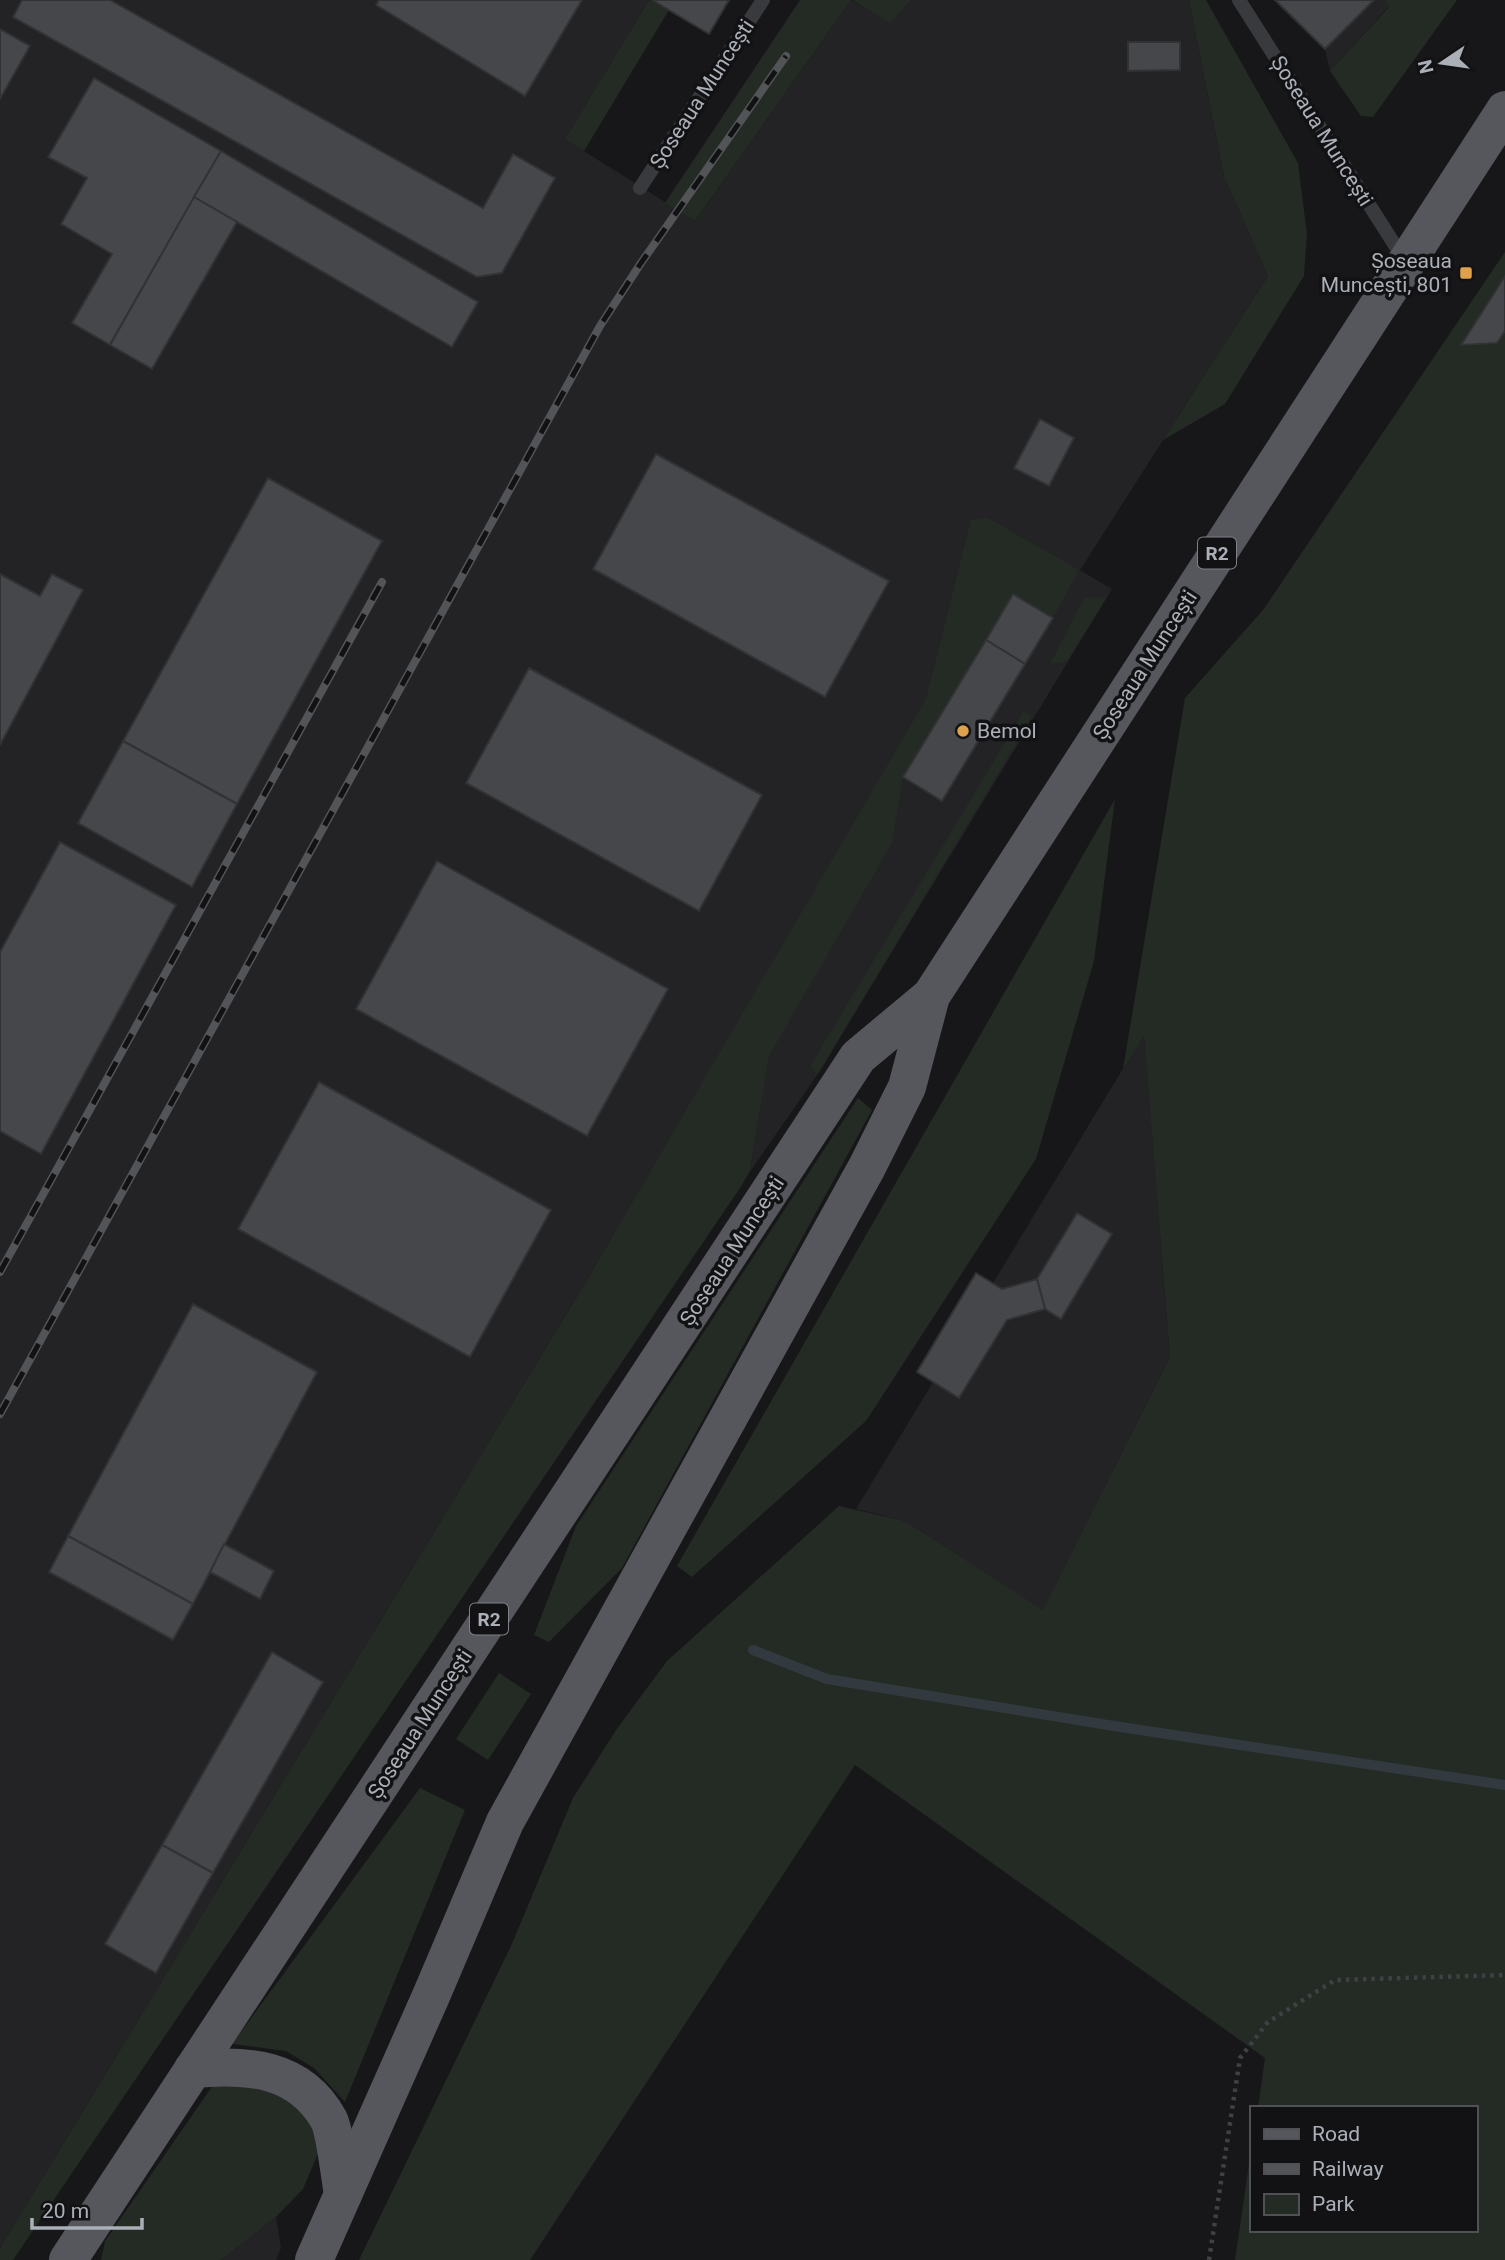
<svg xmlns="http://www.w3.org/2000/svg" width="1505" height="2260" viewBox="0 0 1505 2260" font-family="Roboto,sans-serif">
	<style>
		.built { fill: #232326 }
		.green { fill: #242a24 }
		.lines { fill: none; stroke-linecap: round; stroke-linejoin: round }
		.stream { stroke: #323a40; stroke-width: 10 }
		.building { fill: #46474b; stroke: #313234; stroke-width: 2 }
		.path { stroke: #3f4144; stroke-width: 4.5; stroke-dasharray: 3.5 5; stroke-linecap: butt }
		.service { stroke: #393a3d; stroke-width: 14 }
		.primary { stroke: #55575c; stroke-width: 38 }
		.rail-casing { stroke: #525458; stroke-width: 8 }
		.rail { stroke: #121214; stroke-width: 5; stroke-dasharray: 16; stroke-linecap: butt }
		.poi-dot { fill: #dda24b; stroke: #121214; stroke-width: 2.5 }
		.labels { text-anchor: middle; stroke-width: 7; stroke-linejoin: round; paint-order: stroke }
		.shield { fill: #121214; stroke: #7d8086; stroke-width: 2 }
		.shield-label { font-size: 19px; font-weight: bold; fill: #abafb7 }
		.street-label { font-size: 21px; fill: #abafb7; stroke: #121214 }
		.poi-label { font-size: 21px; fill: #abafb7; stroke: #121214; text-anchor: end }
	</style>
	<rect width="100%" height="100%" fill="#171719"/>
	<!-- built -->
	<g class="built">
		<polygon points="0,0 649,0 565,139 695,221 851,0 890,22 911,0 1189,0 1224,177 1268,276 1080,570 1112,589 818,1074 749,1173 675,1130 584,1285 0,2248"/>
		<polygon points="1275,0 1385,0 1389,6 1330,71 1325,49"/>
		<polygon points="1144,1034 1170,1357 1043,1611 905,1521 856,1509"/>
		<polygon points="276,2217 281,2248 276,2260 221,2260"/>
	</g>
	<!-- green -->
	<g class="green">
		<polygon points="649,0 669,10 584,151 565,139"/>
		<polygon points="800,0 851,0 695,221 665,203"/>
		<polygon points="852,0 911,0 890,23"/>
		<polygon points="1189,0 1206,0 1298,163 1307,234 1304,276 1225,404 1163,440 1268,276 1224,177"/>
		<polygon points="1385,0 1457,0 1373,117 1361,116 1330,71 1389,7"/>
		<polygon points="1505,252 1505,2260 1235,2260 1251,2150 1251,2230 1475,2230 1475,2108 1258,2108 1265,2058 855,1765 530,2260 359,2260 511,1946 573,1798 616,1730 667,1661 839,1506 905,1521 1043,1610 1170,1357 1144,1036 1123,1069 1185,698 1263,610"/>
		<polygon points="988,518 1079,570 1053,618 1013,594 903,777 892,843 769,1056 749,1173 740,1188 13,2260 0,2260 0,2248 584,1285 926,699 971,520"/>
		<polygon points="1107,597 1067,661 1050,664 1084,598"/>
		<polygon points="1024,711 1032,717 818,1074 810,1066"/>
		<polygon points="1115,799 1094,961 1036,1159 866,1421 692,1577 677,1566"/>
		<polygon points="858,1098 872,1110 622,1568 549,1642 534,1635 576,1526"/>
		<polygon points="499,1673 531,1694 488,1760 456,1739"/>
		<polygon points="420,1788 465,1810 345,2102 314,2068 286,2051 232,2044"/>
		<polygon points="220,2075 293,2100 316,2126 320,2149 303,2189 276,2217 221,2260 101,2260 105,2241"/>
	</g>
	<g class="lines">
		<!-- stream -->
		<polyline class="stream" points="753,1650 827,1679 1114,1726 1505,1785"/>
	</g>
	<!-- building -->
	<g class="building">
		<polygon points="22,0 110,0 483,208 513,154 555,178 502,273 477,277 13,17"/>
		<polygon points="379,0 582,0 525,96 376,5"/>
		<polygon points="652,0 729,0 709,34"/>
		<polygon points="1275,0 1374,0 1325,49"/>
		<polygon points="0,29 30,46 0,99"/>
		<polygon points="1128,42 1180,42 1180,70 1128,71"/>
		<polygon points="94,78 221,151 110,345 72,323 112,254 61,224 87,178 48,157"/>
		<polygon points="221,151 478,302 452,347 194,197"/>
		<polygon points="194,197 237,222 152,369 110,345"/>
		<polygon points="1505,276 1505,331 1497,343 1461,345"/>
		<polygon points="1040,419 1074,438 1049,486 1014,468"/>
		<polygon points="656,454 889,581 825,697 593,569"/>
		<polygon points="268,478 382,541 237,804 123,741"/>
		<polygon points="0,574 40,596 52,574 83,590 0,745"/>
		<polygon points="1013,594 1053,618 1025,664 986,640"/>
		<polygon points="986,640 1025,664 942,801 903,777"/>
		<polygon points="529,668 762,795 699,911 466,783"/>
		<polygon points="123,741 237,804 192,887 78,823"/>
		<polygon points="60,842 176,905 41,1154 0,1131 0,952"/>
		<polygon points="437,861 668,989 587,1136 356,1009"/>
		<polygon points="319,1082 551,1210 470,1357 238,1229"/>
		<polygon points="1077,1213 1112,1234 1061,1319 1045,1309 1037,1279"/>
		<polygon points="976,1273 1002,1289 1037,1279 1045,1309 1007,1320 959,1398 917,1372"/>
		<polygon points="193,1304 317,1372 193,1604 68,1536"/>
		<polygon points="68,1536 193,1604 173,1640 49,1572"/>
		<polygon points="224,1544 274,1571 260,1599 210,1572"/>
		<polygon points="272,1652 323,1682 213,1873 162,1845"/>
		<polygon points="162,1845 213,1873 156,1973 105,1944"/>
	</g>
	<g class="lines">
		<!-- path -->
		<polyline class="path" points="1209,2260 1240,2058 1268,2022 1335,1980 1505,1975"/>
		<!-- service -->
		<g class="service">
			<polyline points="1239,0 1405,261"/>
			<polyline points="640,188 763,0"/>
		</g>
		<!-- primary -->
		<g class="primary">
			<path d="M 193,2069 C 246,2064 300,2067 329,2120 C 335,2132 340,2178 343,2194"/>
			<polyline points="68,2260 858,1057 931,996 1505,110"/>
			<polyline points="314,2260 431,1996 505,1822 867,1167 907,1087 931,996"/>
		</g>
		<!-- rail casing -->
		<g class="rail-casing">
			<g id="rail">
				<polyline points="0,1272 382,582"/>
				<polyline points="0,1414 600,326 641,263 786,56"/>
			</g>
		</g>
		<!-- rail -->
		<use href="#rail" class="rail"/>
	</g>
	<!-- markers -->
	<g class="poi-dot">
		<rect x="1459" y="266" width="14" height="14" rx="3.5"/>
		<circle cx="963" cy="731" r="7"/>
	</g>
	<g class="labels">
		<!-- shield labels -->
		<g class="shield">
			<rect x="1198" y="537.5" width="38" height="31" rx="5"/>
			<rect x="470" y="1603.5" width="38" height="31" rx="5"/>
		</g>
		<g class="shield-label">
			<text x="1217" y="560">R2</text>
			<text x="489" y="1626">R2</text>
		</g>
		<!-- street labels -->
		<g class="street-label">
			<text transform="translate(702 94) rotate(-57)" y="7">Șoseaua Muncești</text>
			<text transform="translate(1322 131) rotate(58)" y="7">Șoseaua Muncești</text>
			<text transform="translate(1145 665) rotate(-57)" y="7">Șoseaua Muncești</text>
			<text transform="translate(732 1251) rotate(-57)" y="7">Șoseaua Muncești</text>
			<text transform="translate(420 1724) rotate(-57)" y="7">Șoseaua Muncești</text>
		</g>
		<!-- poi labels -->
		<g class="poi-label">
			<text x="1452" y="268">Șoseaua<tspan x="1452" dy="24">Muncești, 801</tspan></text>
			<text x="977" y="738" text-anchor="start">Bemol</text>
		</g>
	</g>
	<!-- legend -->
	<rect x="1250" y="2106" width="228" height="126" fill="#121214" stroke="#4f5155" stroke-width="2"/>
	<rect x="1264" y="2129" width="35" height="10" fill="#55575c" stroke="#4f5155" stroke-width="2"/>
	<text x="1312" y="2141" font-size="21" fill="#abafb7">Road</text>
	<rect x="1264" y="2164" width="35" height="10" fill="#525458" stroke="#4f5155" stroke-width="2"/>
	<text x="1312" y="2176" font-size="21" fill="#abafb7">Railway</text>
	<rect x="1264" y="2194" width="35" height="21" fill="#242a24" stroke="#4f5155" stroke-width="2"/>
	<text x="1312" y="2211" font-size="21" fill="#abafb7">Park</text>
	<!-- north arrow -->
	<g transform="translate(1442 63) rotate(257)" stroke="#121214" stroke-width="5" paint-order="stroke">
	<path d="M0-5L12 26L0 18L-12 26Z" fill="#abafb7"/>
	<text y="-10" font-size="19" font-weight="bold" text-anchor="middle" fill="#abafb7">N</text>
	</g>
	<!-- scale -->
	<path d="M32 2218v10h110v-10" fill="none" stroke="#abafb7" stroke-width="3.5"/>
	<text x="42" y="2218" font-size="21" fill="#abafb7" stroke="#121214" stroke-width="5" paint-order="stroke">20 m</text>
</svg>
